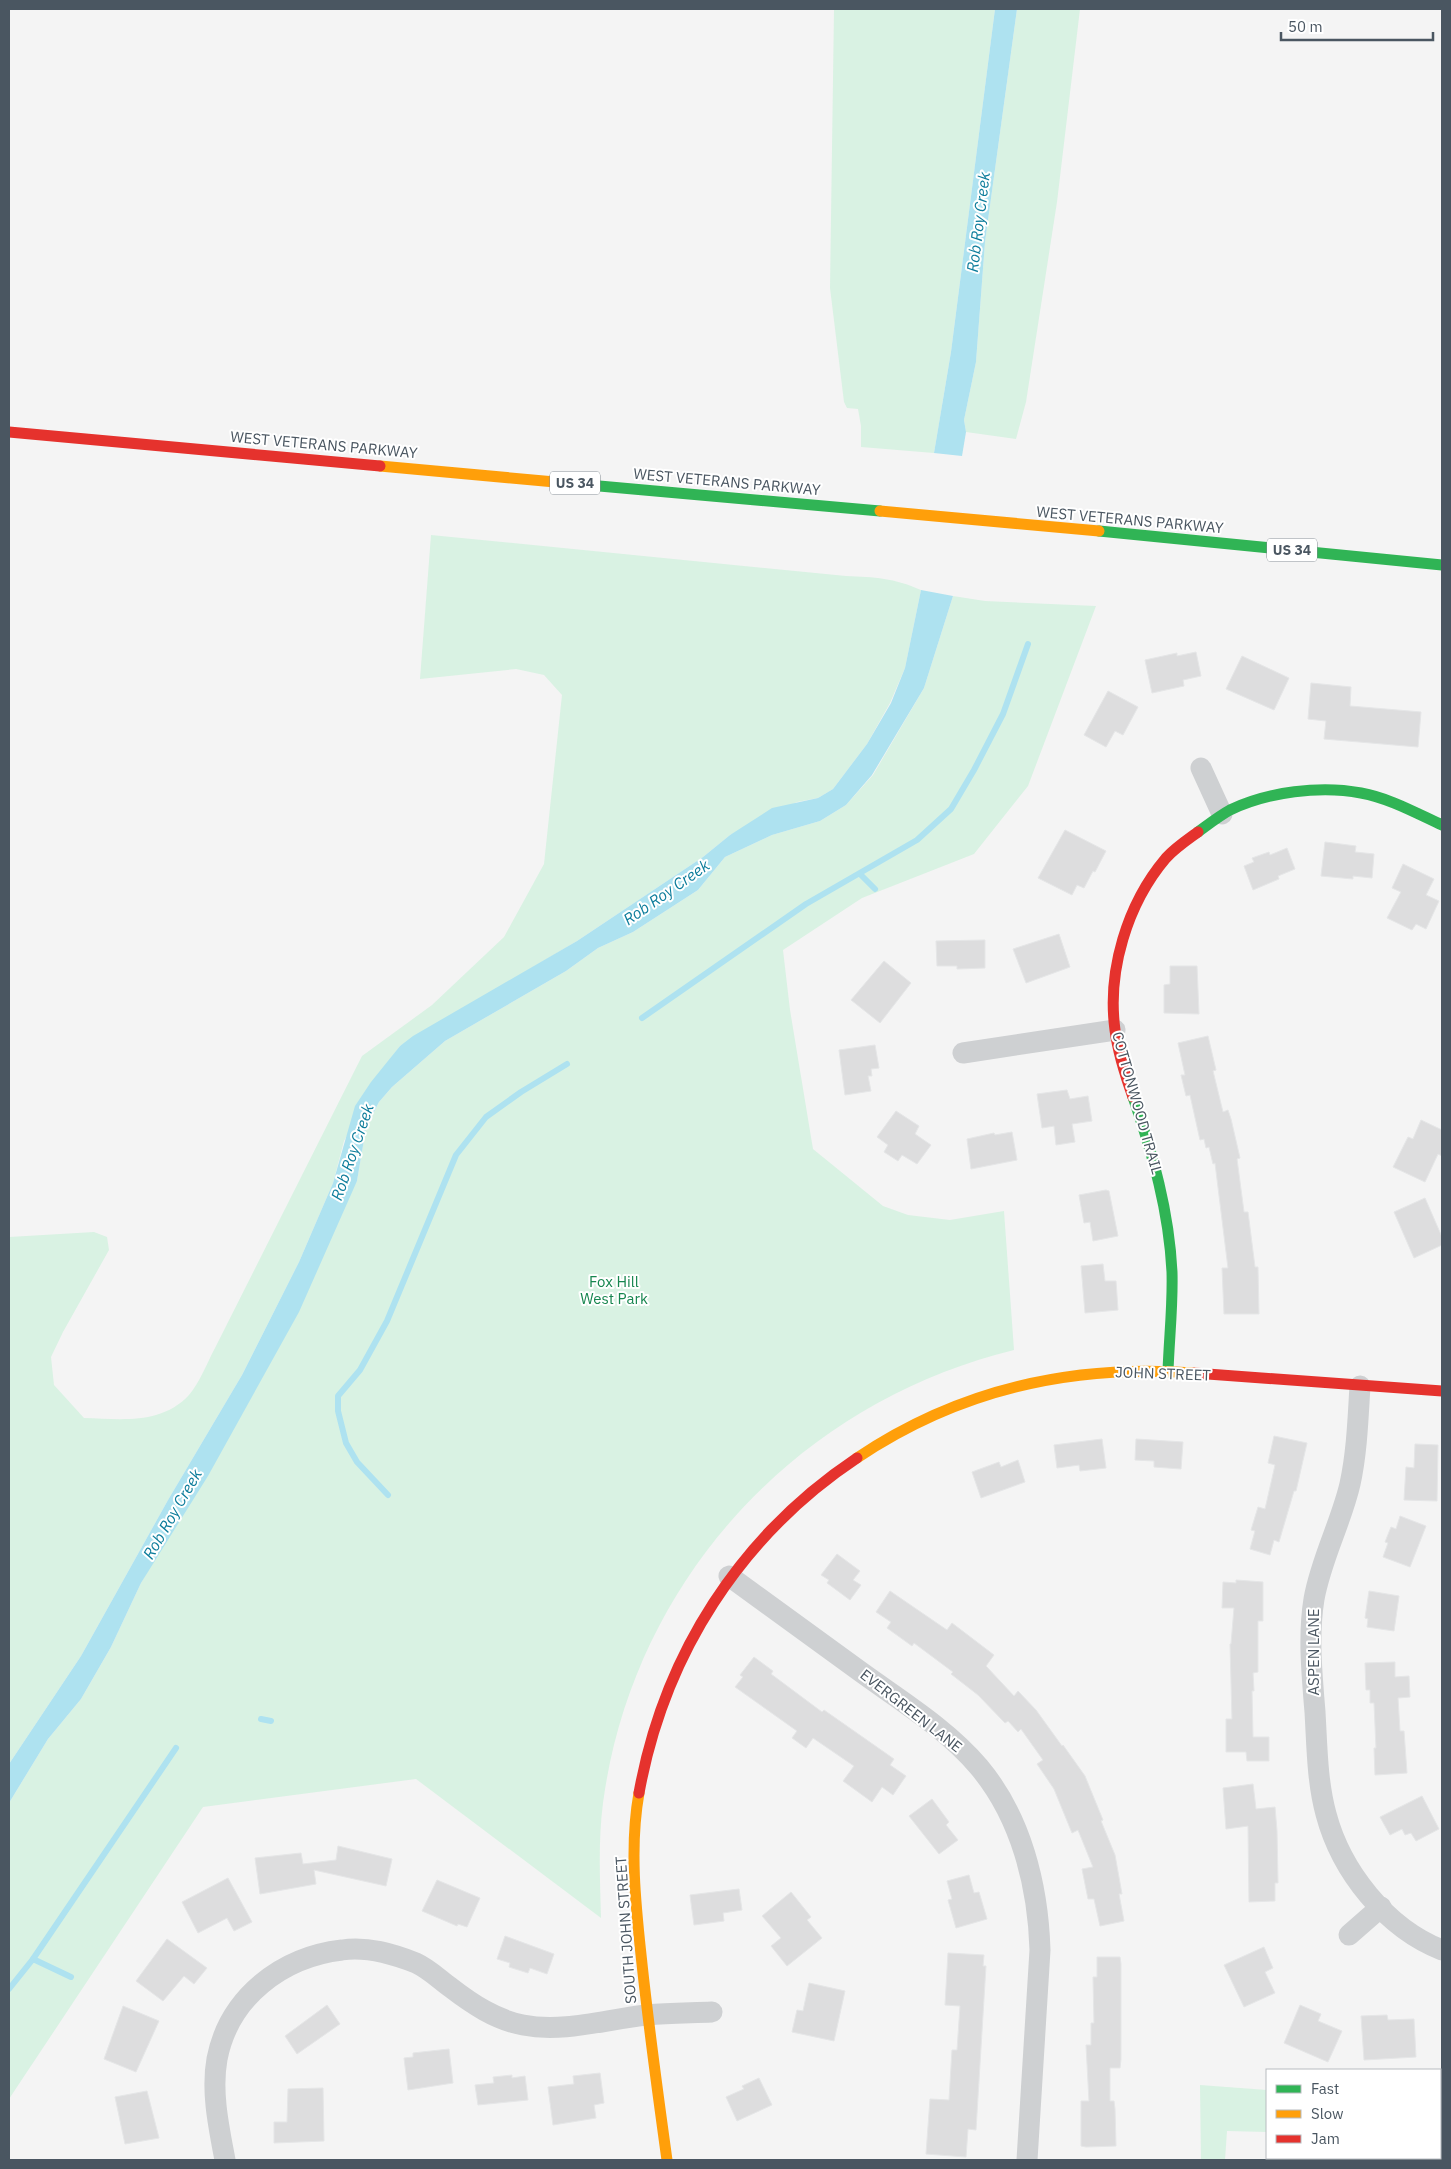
<svg xmlns="http://www.w3.org/2000/svg" width="1451" height="2169" viewBox="0 0 1451 2169" font-family="'IBM Plex Sans',sans-serif">
	<style>
		.green { fill: #d9f2e3 }
		.water { fill: #aee2f0 }
		.lines { fill: none; stroke-linecap: round; stroke-linejoin: round }
		.stream { stroke: #aee2f0; stroke-width: 6 }
		.building { fill: #ddddde; stroke: #e5e6e7 }
		.street { stroke: #ced0d2; stroke-width: 21 }
		.fast { stroke: #30b455; stroke-width: 11 }
		.slow { stroke: #ff9f0a; stroke-width: 11 }
		.jam { stroke: #e5322d; stroke-width: 11 }
		.labels { text-anchor: middle; stroke-width: 4; stroke-linejoin: round; paint-order: stroke }
		.shield { fill: #fff; stroke: #808990; stroke-width: 1 }
		.shield-label { font-size: 14px; font-weight: bold; fill: #4a5661 }
		.street-label { font-size: 15px; fill: #4a5661; stroke: #fff }
		.park-label { font-size: 15px; fill: #17864f; stroke: #fff }
		.water-label { font-size: 16px; font-style: italic; fill: #0c7c9b; stroke: #fff }
	</style>
	<rect width="100%" height="100%" fill="#f4f4f4"/>
	<!-- green -->
	<g class="green">
		<polygon points="834,9 995,9 951,352 934,453 861,447 861,426 858,409 847,408 844,402 830,288"/>
		<polygon points="1017,9 1080,9 1057,202 1026,402 1016,439 966,432 964,420 976,362 985,242"/>
		<path d="M 431,535 L 846,576 C 875,577 894,578 921,590 L 905,668 L 890,703 L 867,744 L 833,789 L 818,798 L 797,802 L 730,835 L 703,857 L 577,941 L 400,1046 L 388,1062 L 344,1141 L 333,1183 L 299,1262 L 242,1375 L 168,1500 L 81,1656 L 9,1764 L 9,1237 L 94,1232 L 107,1237 L 109,1250 L 63,1332 L 51,1357 L 54,1385 L 84,1418 C 121,1419 161,1425 189,1395 C 199,1384 208,1361 215,1348 L 362,1056 L 432,1005 L 504,937 L 544,864 L 562,695 L 544,675 L 516,669 L 420,679 Z"/>
		<path d="M 953,596 L 985,601 L 1096,606 L 1028,786 L 974,854 L 862,898 L 783,950 L 790,1010 L 813,1149 L 883,1206 L 908,1215 L 950,1220 L 1004,1211 L 1014,1350 C 797,1403 633,1580 603,1803 C 598,1841 600,1880 601,1918 L 416,1779 L 203,1807 L 9,2099 L 9,1803 L 48,1739 L 81,1699 L 111,1647 L 141,1583 L 357,1181 L 366,1128 L 379,1102 L 392,1087 L 445,1041 L 566,971 L 598,948 L 633,932 L 698,890 L 725,857 L 772,835 L 820,821 L 846,805 L 873,775 L 924,688 Z"/>
		<polygon points="1200,2085 1267,2090 1267,2132 1227,2131 1225,2160 1201,2160"/>
	</g>
	<!-- water -->
	<g class="water">
		<polygon points="995,9 1017,9 985,242 976,362 964,420 966,432 962,456 934,453 951,352"/>
		<polygon points="921,590 953,596 924,688 872,775 846,805 820,821 772,835 725,857 698,890 633,932 598,948 566,971 445,1041 392,1087 379,1102 366,1128 357,1181 299,1312 208,1476 141,1583 111,1647 81,1699 48,1739 9,1803 9,1764 81,1656 168,1500 242,1375 299,1262 333,1183 355,1106 371,1082 400,1046 413,1036 577,941 703,857 730,835 772,808 818,798 833,789 867,744 891,703 905,668"/>
	</g>
	<g class="lines">
		<!-- stream -->
		<g class="stream">
			<polyline points="860,874 875,889"/>
			<polyline points="642,1018 806,904 917,840 951,809 974,770 1003,714 1028,644"/>
			<polyline points="388,1495 357,1462 346,1443 338,1411 338,1396 360,1370 387,1321 456,1155 486,1117 521,1092 567,1064"/>
			<polyline points="261,1719 271,1721"/>
			<polyline points="33,1959 71,1977"/>
			<polyline points="9,1989 33,1959 176,1748"/>
		</g>
	</g>
	<!-- building -->
	<g class="building">
		<polygon points="1196,652 1201,676 1183,680 1184,686 1152,693 1145,660 1177,653 1177,656"/>
		<polygon points="1242,656 1289,678 1274,710 1226,689"/>
		<polygon points="1311,683 1351,687 1350,706 1421,712 1418,747 1324,739 1326,721 1308,719"/>
		<polygon points="1108,691 1138,707 1123,735 1115,731 1106,747 1084,735"/>
		<polygon points="1065,830 1106,851 1095,872 1093,871 1084,888 1077,885 1072,895 1038,878"/>
		<polygon points="1325,842 1356,846 1355,852 1374,854 1372,878 1353,876 1353,879 1321,876"/>
		<polygon points="1287,848 1295,869 1278,876 1279,879 1253,890 1244,866 1254,862 1252,858 1269,852 1270,855"/>
		<polygon points="1403,864 1434,879 1426,895 1439,901 1426,929 1416,924 1412,930 1387,918 1401,892 1392,888"/>
		<polygon points="1059,934 1070,967 1026,983 1013,949"/>
		<polygon points="985,940 985,968 957,969 957,966 937,966 936,941"/>
		<polygon points="884,961 911,983 880,1023 851,1000"/>
		<polygon points="1170,966 1197,966 1199,1014 1164,1013 1164,985 1170,984"/>
		<polygon points="1208,1036 1216,1070 1213,1071 1223,1112 1228,1110 1231,1119 1240,1158 1237,1159 1244,1212 1248,1212 1255,1267 1258,1267 1259,1314 1224,1314 1222,1268 1228,1268 1215,1163 1213,1164 1209,1147 1206,1148 1204,1139 1200,1140 1190,1095 1186,1096 1181,1075 1185,1075 1178,1043"/>
		<polygon points="875,1045 879,1068 871,1069 872,1076 868,1076 871,1091 845,1095 839,1050"/>
		<polygon points="1067,1090 1070,1099 1088,1096 1092,1121 1072,1124 1075,1142 1056,1145 1054,1126 1042,1128 1037,1094"/>
		<polygon points="896,1111 919,1126 915,1134 931,1145 917,1164 902,1155 898,1161 884,1152 888,1145 877,1137"/>
		<polygon points="1421,1120 1442,1130 1442,1156 1438,1154 1425,1182 1393,1167 1408,1137 1413,1139"/>
		<polygon points="1012,1132 1017,1160 971,1169 967,1139 994,1133 995,1135"/>
		<polygon points="1106,1190 1109,1191 1118,1236 1093,1241 1090,1222 1084,1223 1079,1195"/>
		<polygon points="1425,1198 1442,1237 1442,1245 1414,1258 1394,1212"/>
		<polygon points="1103,1264 1105,1281 1116,1281 1118,1310 1085,1313 1081,1266"/>
		<polygon points="1274,1436 1307,1443 1296,1491 1294,1491 1279,1542 1274,1540 1270,1555 1250,1549 1255,1531 1251,1530 1258,1507 1265,1509 1275,1465 1268,1463"/>
		<polygon points="1102,1439 1106,1468 1080,1471 1079,1465 1057,1468 1054,1445"/>
		<polygon points="1136,1439 1183,1442 1181,1469 1154,1467 1154,1461 1135,1460"/>
		<polygon points="1415,1444 1438,1445 1437,1501 1404,1500 1406,1467 1414,1468"/>
		<polygon points="1018,1460 1025,1482 981,1498 972,1472 999,1462 1001,1467"/>
		<polygon points="1400,1516 1426,1526 1410,1567 1383,1557 1388,1543 1385,1542 1391,1527 1396,1529"/>
		<polygon points="837,1554 860,1571 853,1580 861,1585 850,1600 827,1583 829,1580 821,1575"/>
		<polygon points="1236,1580 1263,1582 1263,1621 1258,1621 1258,1672 1253,1673 1254,1691 1252,1691 1253,1737 1269,1737 1269,1761 1247,1761 1246,1752 1226,1752 1226,1719 1232,1719 1230,1644 1231,1644 1234,1608 1222,1608 1223,1582 1236,1583"/>
		<polygon points="890,1591 947,1630 952,1623 994,1655 986,1666 1014,1696 1018,1691 1036,1710 1062,1746 1063,1745 1085,1776 1103,1820 1101,1821 1115,1855 1122,1894 1119,1894 1124,1921 1100,1926 1094,1899 1088,1899 1082,1869 1093,1867 1078,1830 1072,1833 1054,1789 1037,1764 1043,1760 1021,1729 1018,1732 1008,1721 1005,1723 978,1695 951,1674 953,1672 914,1643 912,1646 887,1628 891,1622 876,1612"/>
		<polygon points="1369,1591 1399,1596 1394,1631 1367,1627 1368,1619 1365,1618"/>
		<polygon points="754,1657 773,1671 771,1674 822,1712 824,1710 894,1759 890,1765 906,1776 893,1795 882,1787 872,1802 843,1781 854,1766 813,1738 806,1748 792,1738 797,1731 735,1687 743,1677 740,1675"/>
		<polygon points="1395,1662 1395,1677 1409,1676 1410,1697 1398,1698 1400,1731 1404,1731 1407,1773 1375,1775 1374,1748 1376,1748 1374,1703 1370,1703 1370,1690 1366,1690 1365,1663"/>
		<polygon points="1253,1784 1256,1809 1275,1807 1277,1831 1278,1883 1275,1883 1275,1901 1249,1902 1248,1826 1226,1829 1223,1788"/>
		<polygon points="1422,1796 1439,1829 1416,1841 1411,1833 1405,1835 1402,1829 1390,1835 1380,1817"/>
		<polygon points="932,1799 949,1822 946,1825 958,1840 939,1854 909,1816"/>
		<polygon points="338,1846 392,1859 386,1886 314,1870 316,1884 260,1894 255,1858 301,1853 303,1864 336,1860"/>
		<polygon points="969,1875 974,1893 979,1892 987,1919 956,1928 948,1900 952,1899 947,1881"/>
		<polygon points="228,1878 252,1922 234,1931 227,1918 198,1933 182,1902"/>
		<polygon points="437,1880 480,1898 467,1927 458,1924 457,1926 422,1911"/>
		<polygon points="739,1889 742,1910 723,1913 724,1921 694,1925 690,1895"/>
		<polygon points="791,1892 811,1917 807,1920 822,1938 787,1966 771,1946 781,1938 762,1916"/>
		<polygon points="505,1936 554,1954 547,1974 530,1968 528,1973 509,1967 510,1963 497,1959"/>
		<polygon points="167,1939 207,1968 194,1984 184,1976 163,2001 136,1981"/>
		<polygon points="1264,1947 1273,1968 1265,1972 1275,1993 1244,2007 1224,1965"/>
		<polygon points="948,1953 984,1955 983,1966 986,1966 976,2130 968,2129 966,2157 926,2154 930,2099 949,2100 952,2050 957,2050 960,2006 945,2005"/>
		<polygon points="1097,1957 1120,1957 1121,1964 1121,2059 1120,2068 1110,2068 1110,2101 1114,2101 1115,2109 1116,2146 1086,2147 1081,2146 1081,2101 1089,2101 1086,2045 1091,2045 1091,2023 1094,2023 1093,1977 1097,1977"/>
		<polygon points="809,1983 845,1991 834,2041 792,2032 797,2010 803,2011"/>
		<polygon points="327,2005 340,2024 297,2054 285,2036"/>
		<polygon points="1300,2005 1321,2014 1318,2021 1342,2031 1328,2062 1284,2043"/>
		<polygon points="123,2006 159,2021 136,2072 104,2059"/>
		<polygon points="1387,2015 1388,2020 1414,2019 1416,2057 1364,2060 1361,2016"/>
		<polygon points="449,2049 453,2083 408,2090 404,2058 413,2057 413,2053"/>
		<polygon points="600,2073 604,2103 594,2105 596,2118 553,2125 548,2087 574,2084 573,2076"/>
		<polygon points="512,2075 512,2078 525,2076 528,2100 478,2105 475,2085 494,2083 493,2077"/>
		<polygon points="759,2078 772,2105 737,2121 726,2097 744,2089 742,2086"/>
		<polygon points="323,2088 324,2141 274,2143 274,2122 287,2122 288,2089"/>
		<polygon points="147,2091 159,2138 125,2144 115,2097"/>
	</g>
	<g class="lines">
		<!-- street -->
		<g class="street">
			<polyline points="1201,768 1222,814"/>
			<polyline points="963,1053 1115,1030"/>
			<path d="M 1360,1386 C 1358,1418 1357,1452 1350,1484 C 1341,1523 1321,1559 1314,1599 C 1308,1636 1312,1675 1315,1712 C 1317,1745 1317,1781 1326,1814 C 1341,1871 1386,1928 1442,1950"/>
			<path d="M 729,1576 C 773,1608 817,1640 861,1672 C 901,1701 947,1729 979,1767 C 1021,1817 1038,1885 1040,1950 L 1027,2160"/>
			<polyline points="1349,1935 1381,1907"/>
			<path d="M 225,2160 C 219,2128 211,2092 217,2059 C 229,1997 282,1957 342,1950 C 367,1946 393,1954 416,1963 C 429,1969 439,1979 450,1987 C 472,2004 496,2020 523,2025 C 564,2033 607,2019 647,2015 C 669,2013 690,2013 712,2012"/>
		</g>
		<!-- fast -->
		<g class="fast">
			<polyline points="577,484 880,511"/>
			<polyline points="1099,531 1442,565"/>
			<path d="M 1198,832 C 1209,824 1219,816 1230,810 C 1268,792 1320,785 1361,793 C 1389,798 1416,813 1442,825"/>
			<path d="M 1133,1097 C 1153,1155 1169,1211 1172,1272 C 1173,1306 1169,1339 1168,1372"/>
		</g>
		<!-- slow -->
		<g class="slow">
			<polyline points="380,466 577,484"/>
			<polyline points="880,511 1099,531"/>
			<path d="M 857,1458 C 958,1390 1073,1364 1194,1373"/>
			<path d="M 639,1793 C 629,1849 636,1908 642,1964 C 649,2029 658,2095 667,2160"/>
		</g>
		<!-- jam -->
		<g class="jam">
			<polyline points="9,432 380,466"/>
			<path d="M 1133,1097 C 1125,1075 1118,1053 1115,1030 C 1107,971 1127,904 1166,858 C 1175,848 1187,840 1198,832"/>
			<polyline points="1194,1373 1442,1391"/>
			<path d="M 639,1793 C 664,1655 740,1536 857,1458"/>
		</g>
	</g>
	<g class="labels">
		<!-- shield labels -->
		<g class="shield">
			<rect x="550" y="471.5" width="50" height="23" rx="4"/>
			<rect x="1267" y="538.5" width="50" height="23" rx="4"/>
		</g>
		<g class="shield-label">
			<text x="575" y="488">US 34</text>
			<text x="1292" y="555">US 34</text>
		</g>
		<!-- street labels -->
		<g class="street-label">
			<text transform="translate(324 445) rotate(5)" y="5">WEST VETERANS PARKWAY</text>
			<text transform="translate(727 482) rotate(5)" y="5">WEST VETERANS PARKWAY</text>
			<text transform="translate(1130 520) rotate(5)" y="5">WEST VETERANS PARKWAY</text>
			<text transform="translate(1137 1103) rotate(74)" y="5">COTTONWOOD TRAIL</text>
			<text transform="translate(1163 1374) rotate(2)" y="5">JOHN STREET</text>
			<text transform="translate(1314 1652) rotate(-90)" y="5">ASPEN LANE</text>
			<text transform="translate(911 1711) rotate(38)" y="5">EVERGREEN LANE</text>
			<text transform="translate(626 1930) rotate(-94)" y="5">SOUTH JOHN STREET</text>
		</g>
		<!-- park labels -->
		<g class="park-label">
			<text x="614" y="1287">Fox Hill<tspan x="614" dy="17">West Park</tspan></text>
		</g>
		<!-- water labels -->
		<g class="water-label">
			<text transform="translate(978 222) rotate(-83)" y="6">Rob Roy Creek</text>
			<text transform="translate(666 892) rotate(-35)" y="6">Rob Roy Creek</text>
			<text transform="translate(352 1152) rotate(-71)" y="6">Rob Roy Creek</text>
			<text transform="translate(172 1514) rotate(-60)" y="6">Rob Roy Creek</text>
		</g>
	</g>
	<!-- border -->
	<rect width="1451" height="2169" fill="none" stroke="#4a5661" stroke-width="20"/>
	<!-- legend -->
	<rect x="1266" y="2069" width="175" height="90" fill="#ffffff" stroke="#b7bbc0"/>
	<rect x="1276" y="2085" width="25" height="8" fill="#30b455" stroke="#b7bbc0"/>
	<text x="1311" y="2094" font-size="15" fill="#4a5661">Fast</text>
	<rect x="1276" y="2110" width="25" height="8" fill="#ff9f0a" stroke="#b7bbc0"/>
	<text x="1311" y="2119" font-size="15" fill="#4a5661">Slow</text>
	<rect x="1276" y="2135" width="25" height="8" fill="#e5322d" stroke="#b7bbc0"/>
	<text x="1311" y="2144" font-size="15" fill="#4a5661">Jam</text>
	<!-- scale -->
	<path d="M1281 32v8h152v-8" fill="none" stroke="#4a5661" stroke-width="2.5"/>
	<text x="1288" y="32" font-size="15" fill="#4a5661" stroke="#ffffff" stroke-width="4" paint-order="stroke">50 m</text>
</svg>
